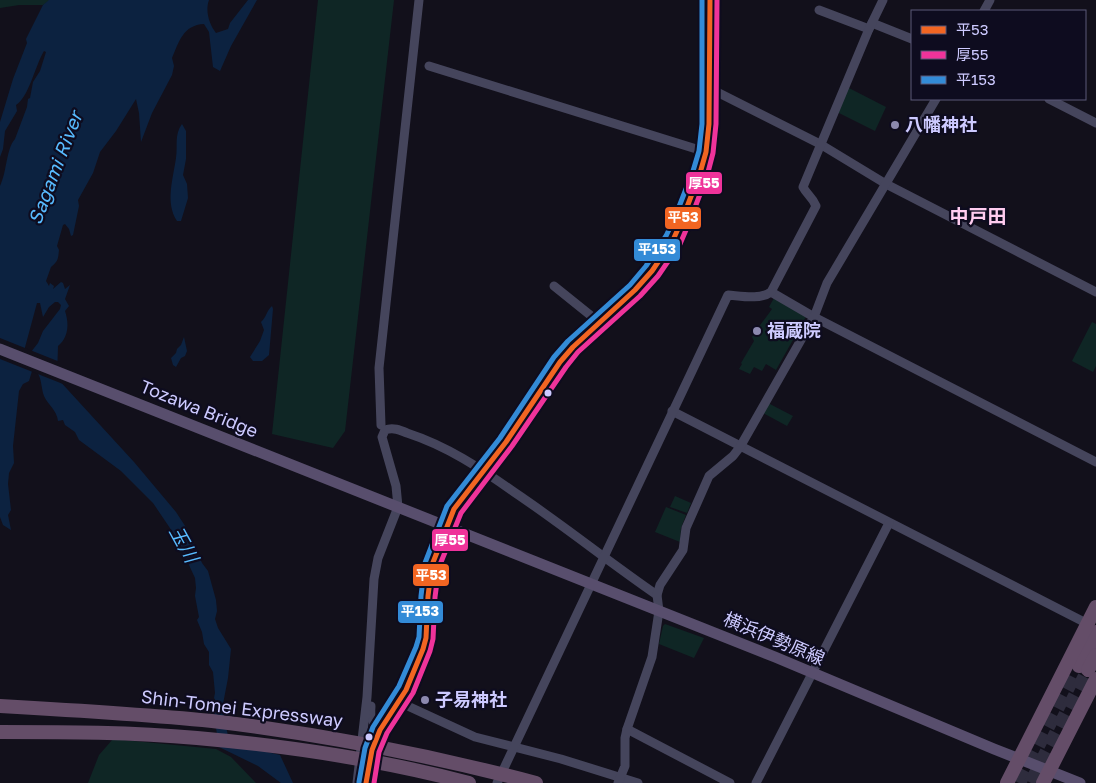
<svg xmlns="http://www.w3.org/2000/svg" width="1096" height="783" viewBox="0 0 1096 783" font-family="'Golos Text','Noto Sans JP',sans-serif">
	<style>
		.green { fill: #0f2625 }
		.water { fill: #0c2240; fill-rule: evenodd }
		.pier { fill: #12101b }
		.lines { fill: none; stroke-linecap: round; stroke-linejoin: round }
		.highway-tunnel { stroke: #2e2c3d; stroke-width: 14; stroke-dasharray: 14 7; stroke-linecap: butt }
		.minor { stroke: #45455c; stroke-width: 9 }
		.major { stroke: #584e6d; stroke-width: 11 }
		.highway { stroke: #644d68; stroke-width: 14 }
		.bus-1-casing { stroke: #0e0c1f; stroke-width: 9 }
		.bus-2-casing { stroke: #0e0c1f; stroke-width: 9 }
		.bus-3-casing { stroke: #0e0c1f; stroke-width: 9 }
		.bus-1 { stroke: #f26522; stroke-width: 5 }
		.bus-2 { stroke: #ef339a; stroke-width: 5 }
		.bus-3 { stroke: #338bd7; stroke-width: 5 }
		.poi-dot { fill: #8c89af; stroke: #0e0c1f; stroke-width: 2 }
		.bus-dot { fill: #cdcaff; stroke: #0e0c1f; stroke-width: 2 }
		.labels { text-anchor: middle; stroke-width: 4.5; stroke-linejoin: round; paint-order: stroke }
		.poi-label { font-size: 18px; font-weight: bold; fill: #cdcaff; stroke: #0e0c1f; text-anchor: start }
		.street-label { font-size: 18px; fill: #cdcaff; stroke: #0e0c1f }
		.water-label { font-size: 19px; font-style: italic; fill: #58bbff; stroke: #0e0c1f }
		.neighbourhood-label { font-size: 19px; font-weight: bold; fill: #ffccef; stroke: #0e0c1f }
		.line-badge { stroke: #0e0c1f; stroke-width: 2 }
		.badge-label { font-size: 14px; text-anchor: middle; font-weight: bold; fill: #fff }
	</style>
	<rect width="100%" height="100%" fill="#12101b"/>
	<!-- green -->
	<g class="green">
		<polygon points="0,0 49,0 49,1 43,5 19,5 0,8"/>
		<polygon points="318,0 394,0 345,431 333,448 272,434"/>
		<polygon points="847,87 886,107 875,131 837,112"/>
		<path d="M 775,296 L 807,315 L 776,370 L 766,364 L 762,371 L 754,367 L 750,374 L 739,369 L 742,364 L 741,363 L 754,341 L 752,337 C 758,327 765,319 772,309 L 769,307 Z"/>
		<polygon points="1092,322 1096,324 1096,366 1093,372 1072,361"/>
		<polygon points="768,403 793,416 787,426 763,413"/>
		<polygon points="675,496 691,503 687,513 670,507"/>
		<polygon points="666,507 686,515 681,528 680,542 655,532"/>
		<polygon points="665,624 704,638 694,658 659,644 663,626"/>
		<polygon points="113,739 216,749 231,757 256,783 88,783 99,755"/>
	</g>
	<!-- water -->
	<g class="water">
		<path d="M 49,0 L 209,0 C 205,11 209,24 216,33 L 228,29 L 230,23 L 248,0 L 257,0 L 231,46 L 220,71 L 213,67 L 209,32 L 204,24 C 183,25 179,42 172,58 L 174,66 L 172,75 L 152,113 L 141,142 L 139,113 L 136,99 L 116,131 L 100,152 L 93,173 L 78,200 L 79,206 L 73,235 L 71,236 L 69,229 L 65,224 L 63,225 L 57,246 L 59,250 C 58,260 58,261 51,267 L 46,281 L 49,286 L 50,283 L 54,286 L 53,289 L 61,282 L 63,283 L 65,289 L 70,285 L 65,299 L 69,306 L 65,311 C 69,323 69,337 58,346 L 57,378 L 134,462 L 176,512 L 187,529 L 202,563 L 208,571 L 216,600 L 217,611 L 215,619 L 218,628 L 231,649 L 228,678 L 223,704 L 224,716 L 228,736 L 254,749 L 280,755 L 293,783 L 281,783 L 258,766 L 219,747 L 214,715 L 218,704 L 214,698 L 215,693 L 213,672 L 209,665 L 209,652 L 204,644 L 202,632 L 197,620 L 199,617 L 195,596 L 196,588 L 195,578 L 176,537 L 153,503 L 121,471 L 79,440 L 75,432 L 65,425 L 63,420 L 58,421 C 57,410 48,405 44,396 C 41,388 42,379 37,372 L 32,371 L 29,381 L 23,384 L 19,391 L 13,446 L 14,463 L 9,473 L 8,484 L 11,510 L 8,515 L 11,530 L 3,525 L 0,517 L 0,186 C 7,172 6,149 15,139 L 27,107 L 28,99 L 30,98 L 33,82 L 40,71 L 46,52 L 44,51 C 35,66 29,97 16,105 L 17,111 L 5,131 L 3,149 L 0,157 L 0,122 L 13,79 L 27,43 L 26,39 L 43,5 ZM 55,302 L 58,302 L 61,305 L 60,309 L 43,331 L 38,343 L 31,352 L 24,351 L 37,303 L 40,303 L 43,317 L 49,307 Z"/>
		<path d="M 182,124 L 186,131 L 186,159 L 183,175 L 187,184 L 188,198 L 181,221 L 177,221 C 165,203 173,179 176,158 C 178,145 174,135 182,124 Z"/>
		<path d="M 272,306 L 273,309 L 269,355 L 262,361 L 253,361 L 250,357 L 260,341 L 264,330 L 261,322 C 267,317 266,311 272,306 Z"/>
		<polygon points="184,337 187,351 185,356 181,358 176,367 173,365 171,358 176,353 177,349 181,345"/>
	</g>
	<!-- pier -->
	<polygon class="pier" points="0,338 60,362 60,377 68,386 0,359"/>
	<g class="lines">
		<!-- highway-tunnel -->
		<g class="highway-tunnel">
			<polyline points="1019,783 1079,666"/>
			<polyline points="1031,783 1088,670"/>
		</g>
		<!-- minor -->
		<g class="minor">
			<polyline points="819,10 869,29"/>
			<polyline points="984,11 990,0"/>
			<polyline points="872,23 912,39"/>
			<polyline points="429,66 706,152"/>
			<polyline points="709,88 820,144 886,184 1096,292"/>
			<polyline points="1049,99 1096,123"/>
			<polyline points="554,286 600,323"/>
			<polyline points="771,292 814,317 1096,462"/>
			<polyline points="672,411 1088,624"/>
			<polyline points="381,425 379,368 419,0"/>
			<polyline points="399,702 475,737 561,759 638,783"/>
			<path d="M 371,706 C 370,717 371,722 380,730"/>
			<polyline points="627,729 730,783"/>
			<path d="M 357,783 L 367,697 L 374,579 L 378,558 L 398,507 L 396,486 L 382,437 L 385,430 C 393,427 400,430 407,433 C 447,446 480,468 514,492 C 563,525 609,562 657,595"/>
			<polyline points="366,783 372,750 380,730 406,690 423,649 426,638 428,596 432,565 454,509 506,442 560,362 573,347 635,290 652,271 673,240 682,220 700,173 706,152 709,124 710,0"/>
			<path d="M 497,783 L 728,295 C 741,296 760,300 771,292 L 816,206 C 812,196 807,195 803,187 L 869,29 L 883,0"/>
			<polyline points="618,783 625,766 625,738 627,729 652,657 659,611 657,595 660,585 683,550 686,528 709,476 733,456 740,447 814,317 827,283 936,99"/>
			<polyline points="756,783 889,523"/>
		</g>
		<!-- major -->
		<polyline class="major" points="0,349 775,657 994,749 1080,783"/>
		<!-- highway -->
		<g class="highway">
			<polyline points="1079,666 1096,632"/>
			<polyline points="1088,670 1096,655"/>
			<path d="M 0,706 C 71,710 141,714 212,721 C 321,734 429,755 536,783"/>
			<path d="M 0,732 C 66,732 131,732 197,738 C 287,746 382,760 469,783"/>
			<polyline points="1007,783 1096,607"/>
			<polyline points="1043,783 1096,679"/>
		</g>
		<!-- bus-1 casing -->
		<g class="bus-1-casing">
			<polyline id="bus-1" points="366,783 372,750 380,730 406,690 423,649 426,638 428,596 432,565 454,509 506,442 560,362 573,347 635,290 652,271 673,240 682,220 700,173 706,152 709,124 710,0"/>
		</g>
		<!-- bus-2 casing -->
		<g class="bus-2-casing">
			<polyline id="bus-2" points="374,783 379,752 387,733 413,693 430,651 433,639 435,597 439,567 461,513 512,446 566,367 578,352 640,296 658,276 680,244 689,223 707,176 713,153 716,124 717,0"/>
		</g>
		<!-- bus-3 casing -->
		<g class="bus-3-casing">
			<polyline id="bus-3" points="359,782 365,748 373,727 399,686 416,647 419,637 421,596 425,563 447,506 500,438 554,357 568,341 630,285 646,266 666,236 675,217 693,171 699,151 702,124 702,0"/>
		</g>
		<!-- bus-1 -->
		<use href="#bus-1" class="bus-1"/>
		<!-- bus-2 -->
		<use href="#bus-2" class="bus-2"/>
		<!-- bus-3 -->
		<use href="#bus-3" class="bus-3"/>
	</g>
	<!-- markers -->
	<g class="poi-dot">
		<circle cx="895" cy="125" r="5"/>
		<circle cx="757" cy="331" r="5"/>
		<circle cx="425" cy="700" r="5"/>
	</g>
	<g class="bus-dot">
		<circle cx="548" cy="393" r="4.5"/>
		<circle cx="369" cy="737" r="4.5"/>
	</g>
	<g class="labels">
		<!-- poi labels -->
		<g class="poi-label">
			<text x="905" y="131">八幡神社</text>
			<text x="767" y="337">福蔵院</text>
			<text x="435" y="706">子易神社</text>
		</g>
		<!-- street labels -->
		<g class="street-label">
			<text transform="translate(199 409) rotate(22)" y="6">Tozawa Bridge</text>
			<text transform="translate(774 639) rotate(23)" y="6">横浜伊勢原線</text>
			<text transform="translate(242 709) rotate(7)" y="6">Shin-Tomei Expressway</text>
		</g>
		<!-- water labels -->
		<g class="water-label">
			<text transform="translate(55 168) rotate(-69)" y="7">Sagami River</text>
			<text transform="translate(184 544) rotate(61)" y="7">玉川</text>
		</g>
		<!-- neighbourhood labels -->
		<g class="neighbourhood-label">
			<text x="978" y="223">中戸田</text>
		</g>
	</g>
	<g class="line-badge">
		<rect x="685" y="171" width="38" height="24" rx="5" fill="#ef339a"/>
		<rect x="664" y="206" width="38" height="24" rx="5" fill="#f26522"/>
		<rect x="633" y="238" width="48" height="24" rx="5" fill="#338bd7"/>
		<rect x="431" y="528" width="38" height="24" rx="5" fill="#ef339a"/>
		<rect x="412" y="563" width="38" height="24" rx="5" fill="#f26522"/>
		<rect x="397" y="600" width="47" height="24" rx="5" fill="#338bd7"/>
	</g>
	<g class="badge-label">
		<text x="704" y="188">厚55</text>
		<text x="683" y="222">平53</text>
		<text x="657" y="254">平153</text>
		<text x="450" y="545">厚55</text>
		<text x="431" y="580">平53</text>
		<text x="420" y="616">平153</text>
	</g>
	<!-- legend -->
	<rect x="911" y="10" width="175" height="90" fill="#0e0c1f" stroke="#5a5879"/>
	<rect x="921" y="26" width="25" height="8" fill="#f26522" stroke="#5a5879"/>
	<text x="956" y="35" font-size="15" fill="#cdcaff">平53</text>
	<rect x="921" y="51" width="25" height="8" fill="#ef339a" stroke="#5a5879"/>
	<text x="956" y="60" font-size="15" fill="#cdcaff">厚55</text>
	<rect x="921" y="76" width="25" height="8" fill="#338bd7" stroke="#5a5879"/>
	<text x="956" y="85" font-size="15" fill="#cdcaff">平153</text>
</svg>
